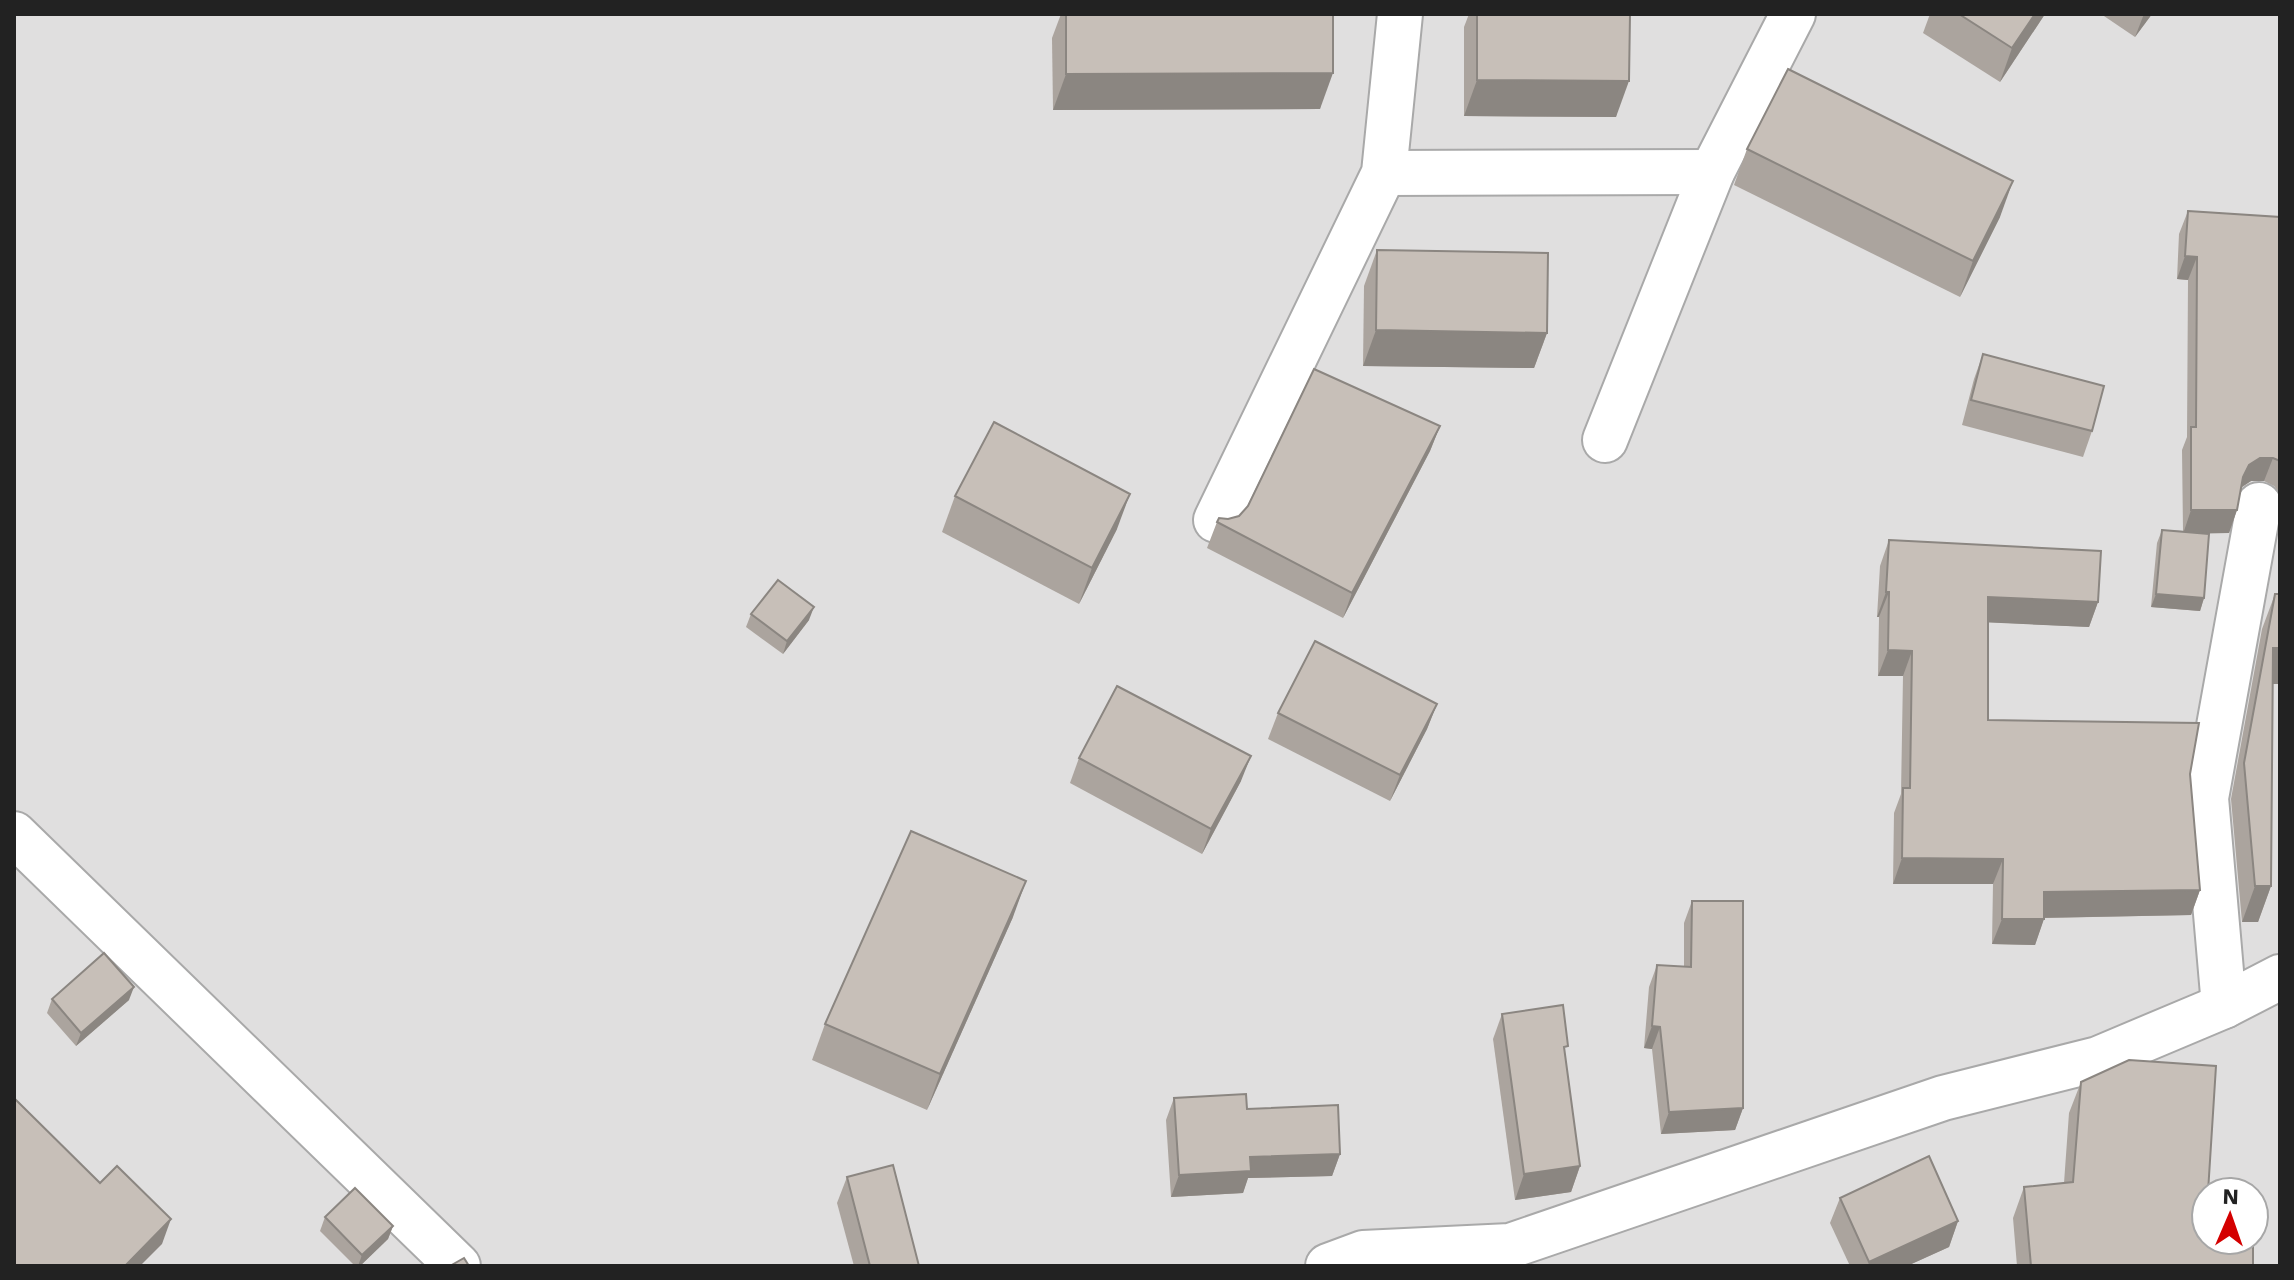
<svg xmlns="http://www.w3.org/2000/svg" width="2294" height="1280" viewBox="0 0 2294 1280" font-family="'Work Sans',sans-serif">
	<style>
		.residential { fill: #e0dfdf; fill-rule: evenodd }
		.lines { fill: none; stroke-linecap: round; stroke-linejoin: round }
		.street-casing { stroke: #a9a9a9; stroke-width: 48 }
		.street { stroke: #fff; stroke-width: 44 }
		.wall { fill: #aba49e }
		.shaded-wall { fill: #8b8681 }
		.building { fill: #c7bfb8; stroke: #8b8681; stroke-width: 2 }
	</style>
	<rect width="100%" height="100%" fill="#f2efe9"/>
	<!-- residential -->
	<path class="residential" d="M 14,14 L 2280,14 L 2280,1266 L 14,1266 ZM 2206,1192 L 2254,1192 L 2254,1240 L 2206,1240 Z"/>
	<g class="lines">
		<!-- street casing -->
		<g class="street-casing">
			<g id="street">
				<polyline points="1384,173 1712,172"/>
				<polyline points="1605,440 1712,172 1793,14"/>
				<polyline points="1216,520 1384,173 1400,14"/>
				<polyline points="14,834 458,1266"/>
				<polyline points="2224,1006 2206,798 2259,505"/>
				<polyline points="1328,1266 1363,1253 1510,1246 1943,1098 2098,1059 2224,1006 2280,977"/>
			</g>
		</g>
		<!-- street -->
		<use href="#street" class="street"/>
	</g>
	<!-- wall -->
	<g class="wall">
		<polygon points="1061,14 1333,14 1320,109 1053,110 1052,38"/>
		<polygon points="1469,14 1630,14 1616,117 1464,116 1464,27"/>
		<polygon points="1930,14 2045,14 2000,82 1923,33"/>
		<polygon points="2101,14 2152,14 2135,37"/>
		<polygon points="1747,149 2000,217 1960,297 1734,185"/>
		<polygon points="2188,211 2280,217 2280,493 2274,486 2264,481 2251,481 2241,488 2237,510 2229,533 2203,533 2204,598 2200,611 2151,607 2157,543 2162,530 2183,531 2182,450 2187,437 2188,280 2177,279 2179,234"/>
		<polygon points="1377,250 1547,333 1534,368 1363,366 1364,286"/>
		<polygon points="1983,354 2092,431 2083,457 1962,425 1974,379"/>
		<polygon points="1440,426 1430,451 1343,618 1207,548 1217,522 1239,516 1248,506"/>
		<polygon points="955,496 1117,529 1079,604 942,532"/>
		<polygon points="1889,540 2098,602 2089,627 1988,622 1988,720 2190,774 2200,890 2191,915 2044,918 2035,945 1992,944 1993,884 1893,884 1894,813 1901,794 1903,676 1878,676 1879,617 1877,617 1880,566"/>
		<polygon points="2275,594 2280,594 2280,684 2272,684 2271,886 2258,922 2242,922 2231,799 2262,629"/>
		<polygon points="751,614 809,620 783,654 746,627"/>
		<polygon points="1437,704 1427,729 1390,801 1268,739 1278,713"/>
		<polygon points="1079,758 1241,781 1202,854 1070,783"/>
		<polygon points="1692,901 1743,1108 1735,1130 1661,1134 1652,1049 1644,1048 1649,987 1657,965 1684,967 1684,923"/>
		<polygon points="1013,917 927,1110 812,1060 825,1024"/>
		<polygon points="52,999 129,1000 76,1046 47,1013"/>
		<polygon points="1502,1014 1565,1055 1580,1166 1571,1192 1515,1200 1493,1039"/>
		<polygon points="2081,1082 2206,1192 2206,1240 2253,1266 2017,1266 2013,1218 2024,1187 2064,1183 2069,1113"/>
		<polygon points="1174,1098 1247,1109 1340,1154 1332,1176 1248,1178 1243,1193 1171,1197 1166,1120"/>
		<polygon points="847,1177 919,1266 854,1266 837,1203"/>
		<polygon points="1840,1198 1958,1221 1949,1247 1907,1266 1850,1266 1830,1223"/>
		<polygon points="325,1217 393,1226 388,1239 360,1266 355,1266 320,1231"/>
	</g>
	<!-- shaded-wall -->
	<g class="shaded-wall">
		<polygon points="2035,14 2045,14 2000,82 2012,48"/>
		<polygon points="2144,14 2152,14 2135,37"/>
		<polygon points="1333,73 1320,109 1053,110 1066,74"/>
		<polygon points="1477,80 1629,81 1616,117 1464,116"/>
		<polygon points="2013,181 2000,217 1960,297 1973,261"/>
		<polygon points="2185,256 2197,257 2188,280 2177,279"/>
		<polygon points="1376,330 1547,333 1534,368 1363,366"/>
		<polygon points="1440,426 1430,451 1343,618 1352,593"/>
		<polygon points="2260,458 2273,458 2264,481 2251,481 2240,488 2243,477 2249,465"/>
		<polygon points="1130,494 1117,529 1079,604 1092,568"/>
		<polygon points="2191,510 2237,510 2229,533 2183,534"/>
		<polygon points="1886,592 1889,592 1879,617 1877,617"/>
		<polygon points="2156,594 2204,598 2200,611 2151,607"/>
		<polygon points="1988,597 2098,602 2089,627 1979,622"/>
		<polygon points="814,607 809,620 783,654 787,641"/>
		<polygon points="2273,648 2280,648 2280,684 2260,684"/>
		<polygon points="1888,650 1912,651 1903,676 1878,676"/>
		<polygon points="1437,704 1427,729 1390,801 1400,775"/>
		<polygon points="1251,756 1241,781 1202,854 1211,829"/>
		<polygon points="1902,858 2003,859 1993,884 1893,884"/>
		<polygon points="1026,881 1013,917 927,1110 940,1074"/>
		<polygon points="2255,886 2271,886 2258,922 2242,922"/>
		<polygon points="2200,890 2191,915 2035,918 2044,892"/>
		<polygon points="2002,919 2044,919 2035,945 1992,944"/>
		<polygon points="134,987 129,1000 76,1046 81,1033"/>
		<polygon points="1652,1026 1660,1027 1652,1049 1644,1048"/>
		<polygon points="1743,1108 1735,1130 1661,1134 1669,1112"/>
		<polygon points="1340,1154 1332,1176 1248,1178 1243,1193 1171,1197 1179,1175 1250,1157"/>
		<polygon points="1580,1166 1571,1192 1515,1200 1524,1174"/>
		<polygon points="171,1219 162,1244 140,1266 125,1266"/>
		<polygon points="1958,1221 1949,1247 1907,1266 1868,1266 1869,1262"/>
		<polygon points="393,1226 388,1239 360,1266 358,1266 362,1255"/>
	</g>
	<!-- building -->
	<g class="building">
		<polygon points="1066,14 1333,14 1333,73 1066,74"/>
		<polygon points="1477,14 1630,14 1629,81 1477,80"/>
		<polygon points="1959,14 2035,14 2012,48"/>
		<polygon points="1788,69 2013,181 1973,261 1747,149"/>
		<polygon points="2188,211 2280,217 2280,461 2273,458 2260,458 2249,465 2243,477 2237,510 2191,510 2191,427 2196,427 2197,257 2185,256"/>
		<polygon points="1377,250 1548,253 1547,333 1376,330"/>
		<polygon points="1983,354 2104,386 2092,431 1971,400"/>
		<polygon points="1314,369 1440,426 1352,593 1217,522 1219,518 1228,519 1239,516 1248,506"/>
		<polygon points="994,422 1130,494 1092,568 955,496"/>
		<polygon points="2162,530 2209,534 2204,598 2156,594"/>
		<polygon points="1889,540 2101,551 2098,602 1988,597 1988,720 2199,723 2190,774 2200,890 2044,892 2044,919 2002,919 2003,859 1902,858 1903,788 1910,788 1912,651 1888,650 1889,592 1886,592"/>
		<polygon points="778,580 814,607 787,641 751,614"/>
		<polygon points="2275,594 2280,594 2280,648 2273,648 2271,886 2255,886 2244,763"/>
		<polygon points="1315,641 1437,704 1400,775 1278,713"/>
		<polygon points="1117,686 1251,756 1211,829 1079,758"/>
		<polygon points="911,831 1026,881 940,1074 825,1024"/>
		<polygon points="1692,901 1743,901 1743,1108 1669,1112 1660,1027 1652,1026 1657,965 1691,967"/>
		<polygon points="104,953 134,987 81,1033 52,999"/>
		<polygon points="1563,1005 1568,1046 1564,1047 1580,1166 1524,1174 1502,1014"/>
		<polygon points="2129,1060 2216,1066 2208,1192 2206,1192 2206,1240 2253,1240 2253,1266 2031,1266 2024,1187 2073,1182 2081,1082"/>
		<polygon points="1246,1094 1247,1109 1338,1105 1340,1154 1250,1157 1251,1171 1179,1175 1174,1098"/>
		<polygon points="14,1098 100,1183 117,1166 171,1219 125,1266 14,1266"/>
		<polygon points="1929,1156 1958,1221 1869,1262 1840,1198"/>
		<polygon points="893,1165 919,1266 870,1266 847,1177"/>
		<polygon points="355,1188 393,1226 362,1255 325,1217"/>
		<polygon points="464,1258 469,1266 450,1266"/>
	</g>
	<!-- border -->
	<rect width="2294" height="1280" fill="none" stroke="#222222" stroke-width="32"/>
	<!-- north arrow -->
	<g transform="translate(2230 1216) rotate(2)"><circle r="38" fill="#ffffff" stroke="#a7a7a7" stroke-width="2"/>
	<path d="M0-6L14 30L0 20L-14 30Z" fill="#d40000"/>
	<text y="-12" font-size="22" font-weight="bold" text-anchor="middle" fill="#222222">N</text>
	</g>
</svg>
